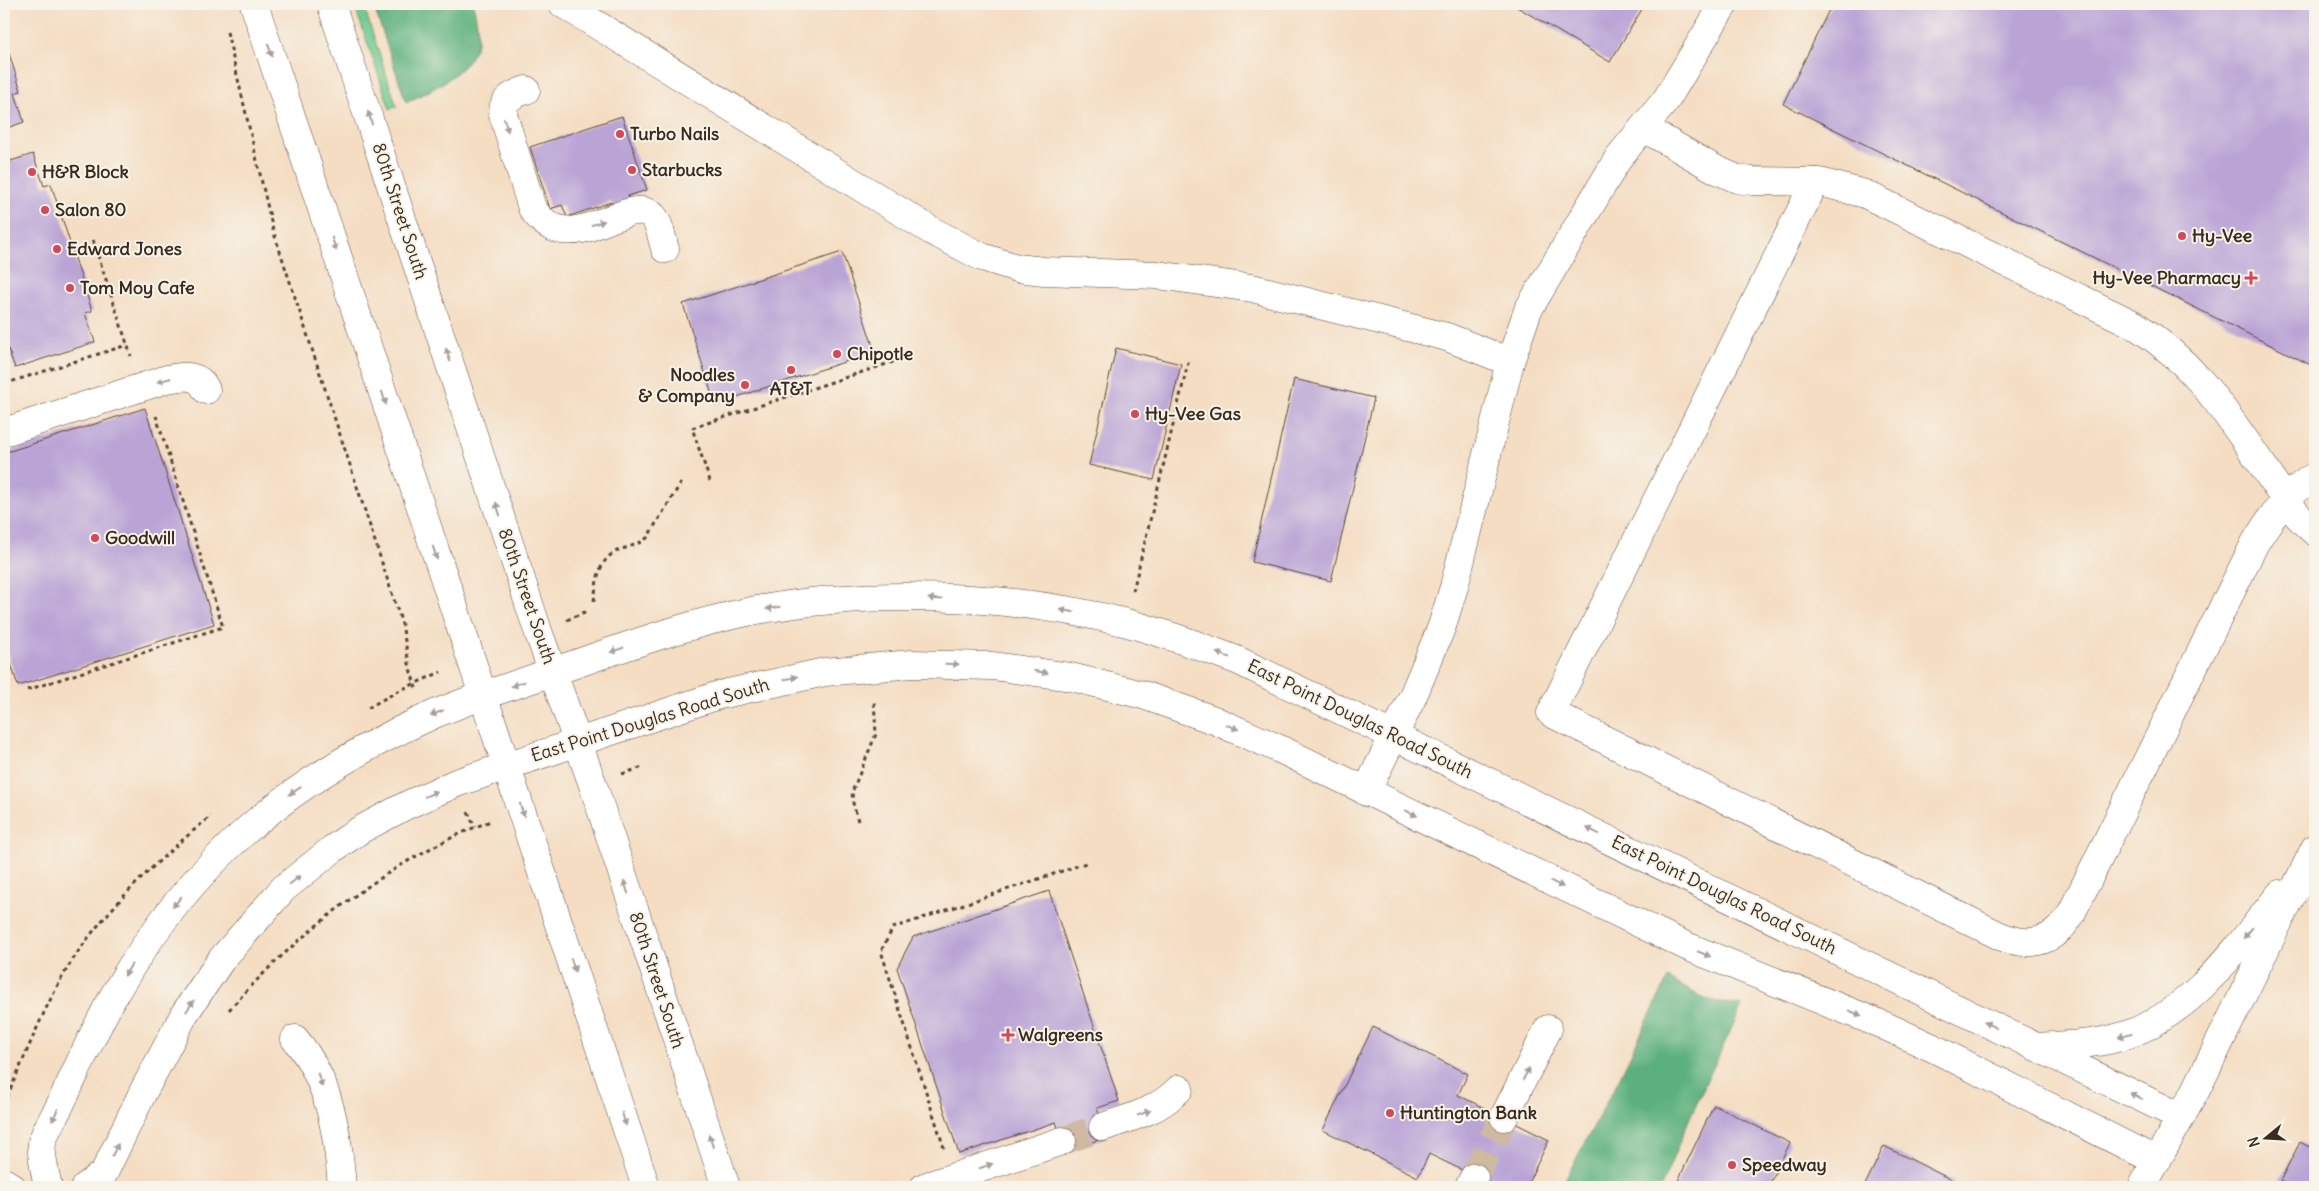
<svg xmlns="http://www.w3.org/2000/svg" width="2319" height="1191" viewBox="0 0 2319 1191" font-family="Delius,sans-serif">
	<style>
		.green { fill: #71cc93; stroke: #567b58 }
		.forest { fill: #5cb07d; stroke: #4c6d4e }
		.building { fill: #baa4d6 }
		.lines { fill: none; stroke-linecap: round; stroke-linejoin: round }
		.minor-tunnel { stroke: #cfb9a1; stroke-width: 28; stroke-dasharray: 28 14; stroke-linecap: butt }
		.minor-casing { stroke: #574537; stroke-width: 29 }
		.major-casing { stroke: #574537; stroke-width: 29 }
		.path { stroke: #574537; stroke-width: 3; stroke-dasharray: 4 4; stroke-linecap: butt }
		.minor { stroke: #fff; stroke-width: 28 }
		.major { stroke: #fff; stroke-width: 28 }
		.oneway { fill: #a79f9a }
		.poi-dot { fill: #d1495b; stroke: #f7f3e8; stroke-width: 2 }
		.labels { text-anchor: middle; stroke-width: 4; stroke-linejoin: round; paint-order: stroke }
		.poi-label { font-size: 18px; font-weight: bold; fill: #3b2a1e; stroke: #f7f3e8; text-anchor: start }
		.street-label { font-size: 18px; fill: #3b2a1e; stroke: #f7f3e8 }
	</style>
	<rect width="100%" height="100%" fill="#f7f3e8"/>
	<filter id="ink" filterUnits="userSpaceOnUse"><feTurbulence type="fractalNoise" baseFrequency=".02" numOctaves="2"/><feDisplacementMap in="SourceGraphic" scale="10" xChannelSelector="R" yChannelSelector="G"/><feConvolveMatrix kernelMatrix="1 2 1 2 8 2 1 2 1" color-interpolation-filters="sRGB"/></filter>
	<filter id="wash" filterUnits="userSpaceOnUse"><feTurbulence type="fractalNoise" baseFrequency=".0096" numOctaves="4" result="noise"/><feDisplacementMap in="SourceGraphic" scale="20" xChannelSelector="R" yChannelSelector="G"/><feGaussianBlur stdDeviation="1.12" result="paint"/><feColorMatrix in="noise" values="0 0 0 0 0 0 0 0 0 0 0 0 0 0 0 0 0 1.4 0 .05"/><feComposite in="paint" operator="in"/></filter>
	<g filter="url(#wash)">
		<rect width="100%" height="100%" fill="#f4ddc2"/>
		<!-- green -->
		<polygon class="green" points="354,4 363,4 397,107 390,109"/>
		<!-- forest -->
		<g class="forest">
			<path d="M 373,4 L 473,4 C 476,16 479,30 477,43 C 471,71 430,92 406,102 Z"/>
			<polygon points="1668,978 1705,999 1742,1006 1691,1115 1661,1187 1561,1187 1619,1079"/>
		</g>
		<g id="blocks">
			<!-- building -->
			<g class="building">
				<polygon points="1512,4 1645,4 1610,62"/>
				<polygon points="1832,4 2315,4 2315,367 1783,104"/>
				<polygon points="4,38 21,91 15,93 24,122 4,129"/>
				<polygon points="622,116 647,190 628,196 630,202 613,208 611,202 567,217 562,205 550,209 530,147"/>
				<polygon points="33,154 44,186 51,184 92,311 85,313 95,342 15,368 4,338 4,163"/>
				<polygon points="842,252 875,352 715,404 683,304"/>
				<polygon points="1116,348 1181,364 1154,480 1089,465"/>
				<polygon points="1294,379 1374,398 1331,581 1252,562"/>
				<polygon points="145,408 214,624 18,686 4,642 4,453"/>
				<polygon points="1049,891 1119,1101 1097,1108 1107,1137 1066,1151 1056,1122 959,1154 897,968 913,937"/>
				<polygon points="1373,1027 1468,1074 1458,1095 1549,1140 1526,1187 1497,1187 1429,1154 1418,1177 1323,1130"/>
				<polygon points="1714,1105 1790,1143 1768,1187 1675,1187"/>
				<polygon points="2300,1142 2315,1150 2315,1187 2293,1187 2280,1181"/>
				<polygon points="1884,1146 1954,1181 1951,1187 1864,1187"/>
			</g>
		</g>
	</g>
	<g filter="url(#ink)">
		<use href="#blocks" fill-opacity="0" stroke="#574537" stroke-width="1"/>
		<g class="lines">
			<!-- minor-tunnel -->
			<g class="minor-tunnel">
				<polyline points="1062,1141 1103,1127"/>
				<polyline points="1474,1177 1504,1117"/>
			</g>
			<!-- minor casing -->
			<g class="minor-casing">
				<g id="minor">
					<polyline points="563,4 932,231 982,257 1017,268 1044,271 1157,275 1252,288 1447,337 1510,362"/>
					<path d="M 526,90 C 514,94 502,99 503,114 L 532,208 C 570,266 627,191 653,216 C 660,224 662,239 665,249"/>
					<path d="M 1644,128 L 1715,169 L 1737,179 L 1752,181 L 1820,182 L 1865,194 L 2135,325 C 2197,365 2222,408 2263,466 C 2278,489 2293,515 2315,532"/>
					<path d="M 1815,182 L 1551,713 L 2000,936 C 2029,948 2053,943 2070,916 L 2255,543 C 2270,518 2289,491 2315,476"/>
					<path d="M 4,432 L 167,379 C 182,376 199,373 206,390"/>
					<polyline points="1366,792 1413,696 1442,626 1454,587 1510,362 1528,310 1619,157 1666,100 1724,4"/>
					<path d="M 295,1039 C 330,1080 338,1135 342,1187"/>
					<path d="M 2037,1047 C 2064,1045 2093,1045 2120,1037 C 2190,1016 2236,949 2280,894"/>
					<polyline points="1504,1117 1548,1029"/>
					<path d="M 1103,1127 C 1132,1117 1158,1111 1179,1089"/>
					<polyline points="4,1182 12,1187"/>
					<path d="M 48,1187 C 46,1176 40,1154 42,1143 C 44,1132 56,1114 61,1103 C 79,1065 96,1026 117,990 C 194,858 290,780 428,717 C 466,700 507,688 546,674 C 614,651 681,625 752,611 C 869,588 1011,594 1127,623 C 1165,633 1202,647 1239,661 L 2181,1117"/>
					<polyline points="85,1187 104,1173 143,1092 185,1013 221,960 283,889 334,848 360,830 407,805 456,783 719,695 825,672 911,664 993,666 1071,677 1143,695 1214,720 1284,751 1686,946 1883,1025 1933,1048 2157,1161"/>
					<polyline points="924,1187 1062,1141"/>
					<polyline points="1469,1187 1474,1177"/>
					<polyline points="2142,1187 2196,1090 2315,848"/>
				</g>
			</g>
			<!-- major casing -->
			<g class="major-casing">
				<g id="major">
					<polyline points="254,4 646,1187"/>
					<polyline points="331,4 538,631 593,785 726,1187"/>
				</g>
			</g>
			<!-- path -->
			<g class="path">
				<polyline points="227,32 273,230 402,624 410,669 416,688"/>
				<polyline points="93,240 131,356"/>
				<polyline points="4,373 7,383 127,345"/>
				<polyline points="710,481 692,428 911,356"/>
				<polyline points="1133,591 1189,359"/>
				<path d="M 594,601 C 597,579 598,557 622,549 C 631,546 639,544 647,538 L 681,483"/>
				<polyline points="567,620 587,611"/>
				<polyline points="27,690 223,627 156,416"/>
				<polyline points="368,708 396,692 441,672"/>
				<polyline points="622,774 643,767"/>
				<polyline points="468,812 475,827"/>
				<polyline points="858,821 853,803 852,792 876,734 874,700"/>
				<path d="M 229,1010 C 298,932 394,857 491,821"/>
				<path d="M 4,1104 C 24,1059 45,1004 70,964 C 104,910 162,856 211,816"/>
				<polyline points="944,1148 881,951 893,928 1086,863"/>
			</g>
			<!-- minor -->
			<use href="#minor" class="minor"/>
			<!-- major -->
			<use href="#major" class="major"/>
		</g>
		<!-- one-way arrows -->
		<defs><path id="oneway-solid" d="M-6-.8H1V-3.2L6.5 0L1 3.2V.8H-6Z" transform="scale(1.25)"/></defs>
		<g class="oneway">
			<use href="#oneway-solid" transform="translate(270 50) rotate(72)"/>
			<use href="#oneway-solid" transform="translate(370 118) rotate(-108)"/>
			<use href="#oneway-solid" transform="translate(506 125) rotate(73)"/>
			<use href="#oneway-solid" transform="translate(598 223) rotate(-18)"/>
			<use href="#oneway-solid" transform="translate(334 244) rotate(72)"/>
			<use href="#oneway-solid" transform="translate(448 355) rotate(-108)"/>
			<use href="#oneway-solid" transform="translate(164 380) rotate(164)"/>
			<use href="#oneway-solid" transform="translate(384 398) rotate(72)"/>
			<use href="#oneway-solid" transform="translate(498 509) rotate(-108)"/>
			<use href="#oneway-solid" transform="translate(435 553) rotate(72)"/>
			<use href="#oneway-solid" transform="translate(935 599) rotate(-177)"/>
			<use href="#oneway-solid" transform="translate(773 608) rotate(171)"/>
			<use href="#oneway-solid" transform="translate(1067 611) rotate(-170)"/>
			<use href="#oneway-solid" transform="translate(617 650) rotate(161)"/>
			<use href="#oneway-solid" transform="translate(1223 655) rotate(-160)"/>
			<use href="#oneway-solid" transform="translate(952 664) rotate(2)"/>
			<use href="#oneway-solid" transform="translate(1041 672) rotate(9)"/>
			<use href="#oneway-solid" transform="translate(791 678) rotate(-11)"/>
			<use href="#oneway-solid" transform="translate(518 684) rotate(161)"/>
			<use href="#oneway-solid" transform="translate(437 713) rotate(158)"/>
			<use href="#oneway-solid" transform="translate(1232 727) rotate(22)"/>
			<use href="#oneway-solid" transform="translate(295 791) rotate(147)"/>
			<use href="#oneway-solid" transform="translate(431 794) rotate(-24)"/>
			<use href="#oneway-solid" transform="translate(522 810) rotate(72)"/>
			<use href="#oneway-solid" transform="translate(1411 813) rotate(25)"/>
			<use href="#oneway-solid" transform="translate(1593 831) rotate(-154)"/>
			<use href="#oneway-solid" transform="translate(295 880) rotate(-39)"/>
			<use href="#oneway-solid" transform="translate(1557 884) rotate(26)"/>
			<use href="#oneway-solid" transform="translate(626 887) rotate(-108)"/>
			<use href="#oneway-solid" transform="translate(177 902) rotate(129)"/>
			<use href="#oneway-solid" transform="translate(2248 933) rotate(130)"/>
			<use href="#oneway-solid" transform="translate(1704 954) rotate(22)"/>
			<use href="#oneway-solid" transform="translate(573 965) rotate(72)"/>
			<use href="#oneway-solid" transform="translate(128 970) rotate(120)"/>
			<use href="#oneway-solid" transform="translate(190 1006) rotate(-56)"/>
			<use href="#oneway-solid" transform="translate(1855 1013) rotate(22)"/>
			<use href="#oneway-solid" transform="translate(1990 1025) rotate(-154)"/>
			<use href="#oneway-solid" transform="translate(2125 1035) rotate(162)"/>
			<use href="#oneway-solid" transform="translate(1526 1074) rotate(-63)"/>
			<use href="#oneway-solid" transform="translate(320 1080) rotate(70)"/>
			<use href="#oneway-solid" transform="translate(2136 1096) rotate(-154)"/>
			<use href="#oneway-solid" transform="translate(1144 1113) rotate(-20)"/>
			<use href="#oneway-solid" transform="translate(55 1115) rotate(115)"/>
			<use href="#oneway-solid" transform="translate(624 1119) rotate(72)"/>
			<use href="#oneway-solid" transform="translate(711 1141) rotate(-108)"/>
			<use href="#oneway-solid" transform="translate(115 1150) rotate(-64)"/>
			<use href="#oneway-solid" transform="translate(986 1166) rotate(-19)"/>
		</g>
	</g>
	<!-- markers -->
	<g class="poi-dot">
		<circle cx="620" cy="134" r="5"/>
		<circle cx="632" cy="170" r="5"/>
		<circle cx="32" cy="172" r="5"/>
		<circle cx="45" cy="210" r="5"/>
		<circle cx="2182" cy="236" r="5"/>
		<circle cx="57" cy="249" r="5"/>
		<path d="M2248.5 270.5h5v5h5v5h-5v5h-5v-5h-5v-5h5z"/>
		<circle cx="70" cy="288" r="5"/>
		<circle cx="837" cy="354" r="5"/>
		<circle cx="791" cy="370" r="5"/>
		<circle cx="745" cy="385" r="5"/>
		<circle cx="1135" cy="414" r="5"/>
		<circle cx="95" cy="538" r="5"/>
		<path d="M1005.5 1027.5h5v5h5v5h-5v5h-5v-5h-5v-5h5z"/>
		<circle cx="1390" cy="1113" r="5"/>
		<circle cx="1732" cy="1165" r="5"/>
	</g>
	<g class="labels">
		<!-- poi labels -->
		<g class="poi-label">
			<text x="630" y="140">Turbo Nails</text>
			<text x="642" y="176">Starbucks</text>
			<text x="42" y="178">H&amp;R Block</text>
			<text x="55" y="216">Salon 80</text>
			<text x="2192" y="242">Hy-Vee</text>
			<text x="67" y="255">Edward Jones</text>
			<text x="2241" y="284" text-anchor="end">Hy-Vee Pharmacy</text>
			<text x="80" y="294">Tom Moy Cafe</text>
			<text x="847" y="360">Chipotle</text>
			<text x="735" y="381" text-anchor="end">Noodles<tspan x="735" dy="21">&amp; Company</tspan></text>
			<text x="791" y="395" text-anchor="middle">AT&amp;T</text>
			<text x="1145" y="420">Hy-Vee Gas</text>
			<text x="105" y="544">Goodwill</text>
			<text x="1018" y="1041">Walgreens</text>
			<text x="1400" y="1119">Huntington Bank</text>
			<text x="1742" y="1171">Speedway</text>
		</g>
		<!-- street labels -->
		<g class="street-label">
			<text transform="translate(400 211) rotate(72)" y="6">80th Street South</text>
			<text transform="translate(527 596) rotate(71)" y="6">80th Street South</text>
			<text transform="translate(1360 719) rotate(26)" y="6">East Point Douglas Road South</text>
			<text transform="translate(650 720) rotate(-17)" y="6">East Point Douglas Road South</text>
			<text transform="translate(1724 895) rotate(26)" y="6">East Point Douglas Road South</text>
			<text transform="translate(657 980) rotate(72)" y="6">80th Street South</text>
		</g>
	</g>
	<!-- margin -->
	<rect width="2319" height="1191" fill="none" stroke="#f7f3e8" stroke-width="20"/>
	<!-- north arrow -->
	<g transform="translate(2266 1138) rotate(252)" stroke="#f7f3e8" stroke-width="4" paint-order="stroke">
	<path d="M0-4L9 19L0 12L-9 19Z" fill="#3b2a1e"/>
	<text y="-8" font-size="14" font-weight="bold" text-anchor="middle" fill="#3b2a1e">N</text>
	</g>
</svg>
